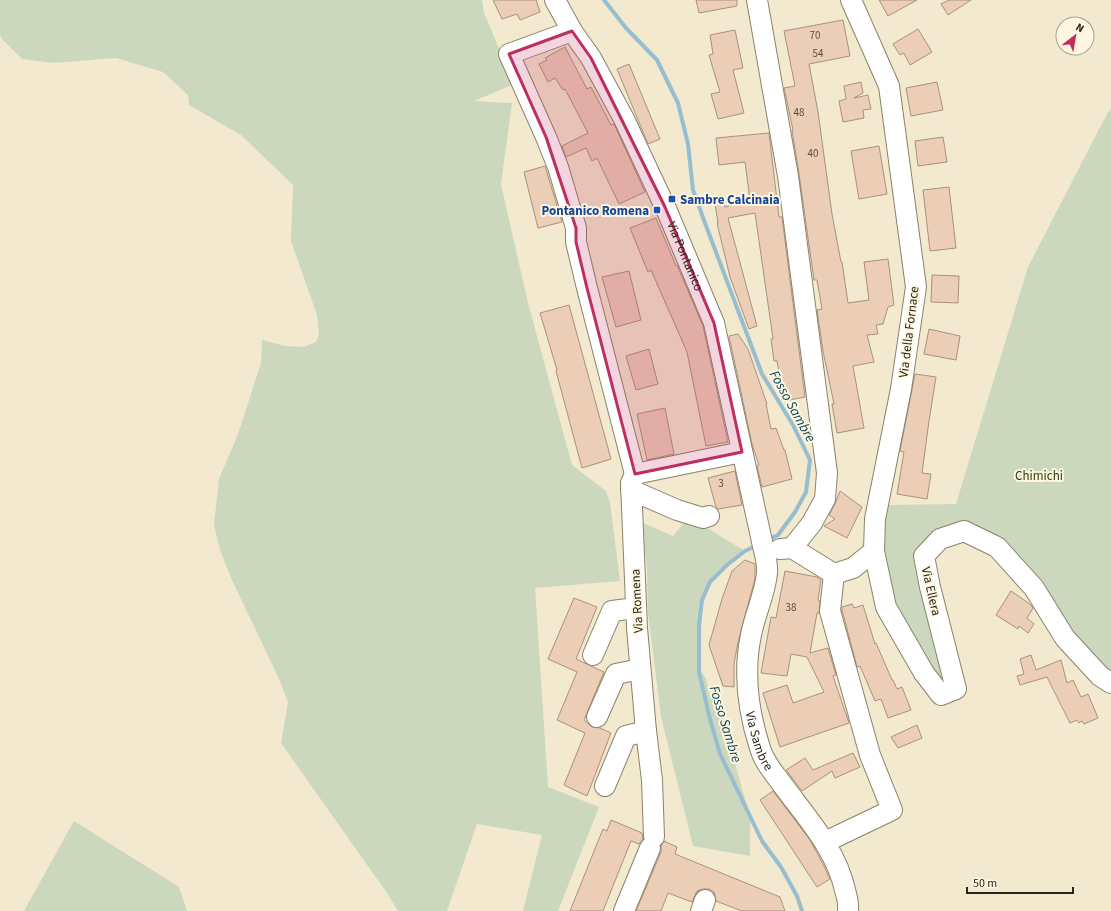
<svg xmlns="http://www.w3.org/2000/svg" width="1111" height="911" viewBox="0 0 1111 911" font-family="'Source Sans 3',sans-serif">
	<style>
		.green { fill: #ccd8be }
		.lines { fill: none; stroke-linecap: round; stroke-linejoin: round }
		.stream { stroke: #97bece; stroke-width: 4 }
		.building { fill: #eccdb6; stroke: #a99180 }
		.minor-casing { stroke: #8a8269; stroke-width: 22 }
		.minor { stroke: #fff; stroke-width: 20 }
		.marked { fill: #bd2f5e; fill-opacity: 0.2; stroke: #bd2f5e; stroke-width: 3; stroke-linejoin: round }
		.transit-dot { fill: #1a4fb4; stroke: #fdf6e0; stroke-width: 1.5 }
		.labels { text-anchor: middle; stroke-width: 4; stroke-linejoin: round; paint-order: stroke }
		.number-label { font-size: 11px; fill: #594f41 }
		.transit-label { font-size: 13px; font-weight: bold; fill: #164399; stroke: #fdf6e0; text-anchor: start }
		.street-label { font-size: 13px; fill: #28251a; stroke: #fdf6e0 }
		.park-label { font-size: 13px; fill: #283b09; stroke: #fdf6e0 }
		.water-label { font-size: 14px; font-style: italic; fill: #043e50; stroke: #fdf6e0 }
	</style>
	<rect width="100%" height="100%" fill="#f2e9ce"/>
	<!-- green -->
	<g class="green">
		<polygon points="0,0 482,0 484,13 514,84 474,101 512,103 501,184 528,303 572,465 606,491 610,503 620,581 535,588 548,787 599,807 558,911 523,911 542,835 477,824 447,911 398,911 387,893 281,743 288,702 280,681 231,578 220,550 214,525 219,479 238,434 261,363 262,340 285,346 304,347 316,342 319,335 317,315 291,241 293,185 241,135 189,105 188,95 163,72 116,58 54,63 22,59 2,39 0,35"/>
		<polygon points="1111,109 1111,673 1074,639 1043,584 1001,535 994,540 961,526 923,546 949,685 941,687 893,605 881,548 885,505 956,504 1028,267 1108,112"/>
		<polygon points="689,517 745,551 712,579 703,597 699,667 706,679 710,697 722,717 750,817 750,856 693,846 661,717 648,612 647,567 641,522 673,536"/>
		<polygon points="74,821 179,887 187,911 24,911"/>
	</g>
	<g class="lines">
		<!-- stream -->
		<g class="stream">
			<polyline points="604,0 626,28 657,60 678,103 688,144 693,190 705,223 762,374 793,425 810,460 806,492 795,512 778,535 767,540"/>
			<polyline points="757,545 745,551 727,565 710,582 702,600 699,625 699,672 709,715 720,754 762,841 781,867 797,896 802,911"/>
		</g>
	</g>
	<!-- building -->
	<g class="building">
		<polygon points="493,0 536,0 540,12 520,20 517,14 502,19"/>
		<polygon points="696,0 737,0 737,6 699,13"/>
		<polygon points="879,0 917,0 888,16"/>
		<polygon points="949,0 971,0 948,15 941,4"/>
		<polygon points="843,20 850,56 809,64 818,112 832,214 841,262 842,262 848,303 869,300 864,262 888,259 894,305 888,307 883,324 876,325 878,334 867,335 874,362 853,366 864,428 837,433 832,404 834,404 823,351 817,310 822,309 817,280 814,280 799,174 792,130 793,130 784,88 795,86 784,31"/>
		<polygon points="918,29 932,52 910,65 904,53 900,55 893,44"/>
		<polygon points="735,30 743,68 733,70 744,113 718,119 711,94 720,92 709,55 713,54 710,35"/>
		<polygon points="565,47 587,89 591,87 611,125 614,124 645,192 619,204 597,158 592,161 586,148 566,157 562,146 588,133 565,89 563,90 555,78 548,82 539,64 547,60 545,58"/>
		<polygon points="629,64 660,139 648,144 617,69"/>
		<polygon points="861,82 863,93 854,98 868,95 871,109 863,110 864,118 843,122 839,101 846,99 844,86"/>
		<polygon points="937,82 943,110 911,116 906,88"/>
		<polygon points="769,133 779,217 782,217 805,397 784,401 777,361 774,361 771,339 773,339 755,213 728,218 757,326 749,329 730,277 717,223 718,223 714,197 722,195 725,207 750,200 745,162 719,165 716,138"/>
		<polygon points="943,137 947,162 918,166 915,141"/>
		<polygon points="879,146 887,194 859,199 851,151"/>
		<polygon points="545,166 562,222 538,228 524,172"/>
		<polygon points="949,187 956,248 930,251 923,190"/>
		<polygon points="656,218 676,266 677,265 703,326 728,442 706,446 687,352 651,270 648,272 630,228"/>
		<polygon points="629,271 641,320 616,327 602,277"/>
		<polygon points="932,275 959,276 958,303 931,302"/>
		<polygon points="569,305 611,459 582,468 556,371 557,370 540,313"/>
		<polygon points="929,329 960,336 956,360 924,354"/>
		<polygon points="738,334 748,349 767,404 766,404 771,429 776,428 784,450 785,450 792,479 762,487 757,466 759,465 752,444 729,336"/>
		<polygon points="649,349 658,384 636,390 626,356"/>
		<polygon points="915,374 936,377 929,421 922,473 931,474 927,499 897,494 904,452 900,451"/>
		<polygon points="665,408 674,454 647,460 637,414"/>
		<polygon points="735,471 742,505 718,509 716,507 708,478"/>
		<polygon points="840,491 862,507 847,538 824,526 835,519 829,515 835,504"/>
		<polygon points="745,560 755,564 755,579 738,642 734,664 734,687 723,686 709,645 722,599 732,571"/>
		<polygon points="785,571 817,577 821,580 818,600 820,601 819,613 817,613 810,653 828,648 836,675 833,676 849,723 780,747 763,693 787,685 793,703 824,692 807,657 791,654 787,676 761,673 771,617 776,618"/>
		<polygon points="1011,591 1030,604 1033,608 1027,618 1034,624 1028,633 1019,626 1018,629 996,615"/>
		<polygon points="574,598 597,607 576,659 604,672 584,720 592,727 600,728 611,733 587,796 564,785 585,733 557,720 577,672 548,659"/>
		<polygon points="852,604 854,608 863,605 875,644 876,643 892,680 893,680 897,689 902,687 911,710 888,718 881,699 875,701 860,666 857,667 842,610 842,607"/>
		<polygon points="1031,655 1036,670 1061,660 1067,683 1073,680 1081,697 1088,694 1098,718 1084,724 1082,721 1079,723 1077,720 1070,723 1047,677 1020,685 1017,676 1024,674 1020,659"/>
		<polygon points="917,725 922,738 898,748 891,737"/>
		<polygon points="853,753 860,767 835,778 832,771 802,791 786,770 805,758 813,770"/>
		<polygon points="773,791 810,840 824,866 830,879 817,887 760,800"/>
		<polygon points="611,820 642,833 643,839 639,844 631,841 603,911 570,911 603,829 607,831"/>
		<polygon points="664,841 677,847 675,854 780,897 785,911 742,911 716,901 714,892 709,889 703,889 697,891 692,902 668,893 661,911 636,911 661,852 661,846"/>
	</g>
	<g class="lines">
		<!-- minor casing -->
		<g class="minor-casing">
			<g id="minor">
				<path id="s1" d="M 555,0 L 572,31 L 591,58 L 624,119 L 667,211 L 714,323 L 763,546 C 765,554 768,565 767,573 C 765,594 755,614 751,635 C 743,673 748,711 760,748 C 764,762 774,773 782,784 C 806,817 836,849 845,890 C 847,897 849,904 848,911"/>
				<polyline points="757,0 788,176 827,473 825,499 812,523 792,548"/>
				<polyline points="851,0 889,86 916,287 901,389 875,519 874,551 886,607 924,673 941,695 956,689 930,587 924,556 940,539 964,531 997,547 1034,588 1065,638 1100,676 1111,683"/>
				<polyline points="572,31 509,54 546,137 558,167 576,228 576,242 587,288 635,474"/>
				<polyline points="631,490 677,510 703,518 709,516"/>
				<polyline points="780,549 792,548 834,574 853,568 874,551"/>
				<polyline points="593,655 612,611 636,608"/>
				<polyline points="597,717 616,674 640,669"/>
				<polyline points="605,786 626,736 646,731"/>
				<polyline points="654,837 652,780 646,731 637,628 631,483 635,474 742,452"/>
				<polyline points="825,842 892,810 870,755 830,611 834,574"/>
				<polyline points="624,911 650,848"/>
				<polyline points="701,911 705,900"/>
			</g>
		</g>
		<!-- minor -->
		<use href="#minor" class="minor"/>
	</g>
	<!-- marked area -->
	<path class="marked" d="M 572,31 L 591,58 L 665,207 L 714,323 L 742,452 L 635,474 L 587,288 L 576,242 L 576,228 L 546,137 L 509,54 Z"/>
	<!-- markers -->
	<g class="transit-dot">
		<rect x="668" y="195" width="8" height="8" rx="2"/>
		<rect x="653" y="206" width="8" height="8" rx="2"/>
	</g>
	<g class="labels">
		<!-- number labels -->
		<g class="number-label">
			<text x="815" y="39">70</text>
			<text x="818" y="57">54</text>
			<text x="799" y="116">48</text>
			<text x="813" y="157">40</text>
			<text x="721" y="487">3</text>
			<text x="791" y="611">38</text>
		</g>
		<!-- transit labels -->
		<g class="transit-label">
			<text x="680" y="204">Sambre Calcinaia</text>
			<text x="649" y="215" text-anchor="end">Pontanico Romena</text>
		</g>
		<!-- street labels -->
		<g class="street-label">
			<text dy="5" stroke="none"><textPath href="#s1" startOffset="288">Via Pontanico</textPath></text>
			<text transform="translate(908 332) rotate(-83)" y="5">Via della Fornace</text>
			<text transform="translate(932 591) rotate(77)" y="5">Via Ellera</text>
			<text transform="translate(636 601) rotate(-93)" y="5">Via Romena</text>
			<text dy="5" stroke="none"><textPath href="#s1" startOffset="788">Via Sambre</textPath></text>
		</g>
		<!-- park labels -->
		<g class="park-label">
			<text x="1039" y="480">Chimichi</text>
		</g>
		<!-- water labels -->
		<g class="water-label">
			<text transform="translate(793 406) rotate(61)" y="5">Fosso Sambre</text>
			<text transform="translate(726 724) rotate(73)" y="5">Fosso Sambre</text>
		</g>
	</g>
	<!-- north arrow -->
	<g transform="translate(1075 36) rotate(31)"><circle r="19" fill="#fdf6e0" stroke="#a8a291"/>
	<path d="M0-3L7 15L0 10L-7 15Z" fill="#bd2f5e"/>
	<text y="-6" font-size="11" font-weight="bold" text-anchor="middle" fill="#28251a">N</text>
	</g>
	<!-- scale -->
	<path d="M967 887v6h106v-6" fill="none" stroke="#28251a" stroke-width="2"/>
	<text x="973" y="887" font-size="12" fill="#28251a" stroke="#fdf6e0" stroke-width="3" paint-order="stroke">50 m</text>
</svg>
